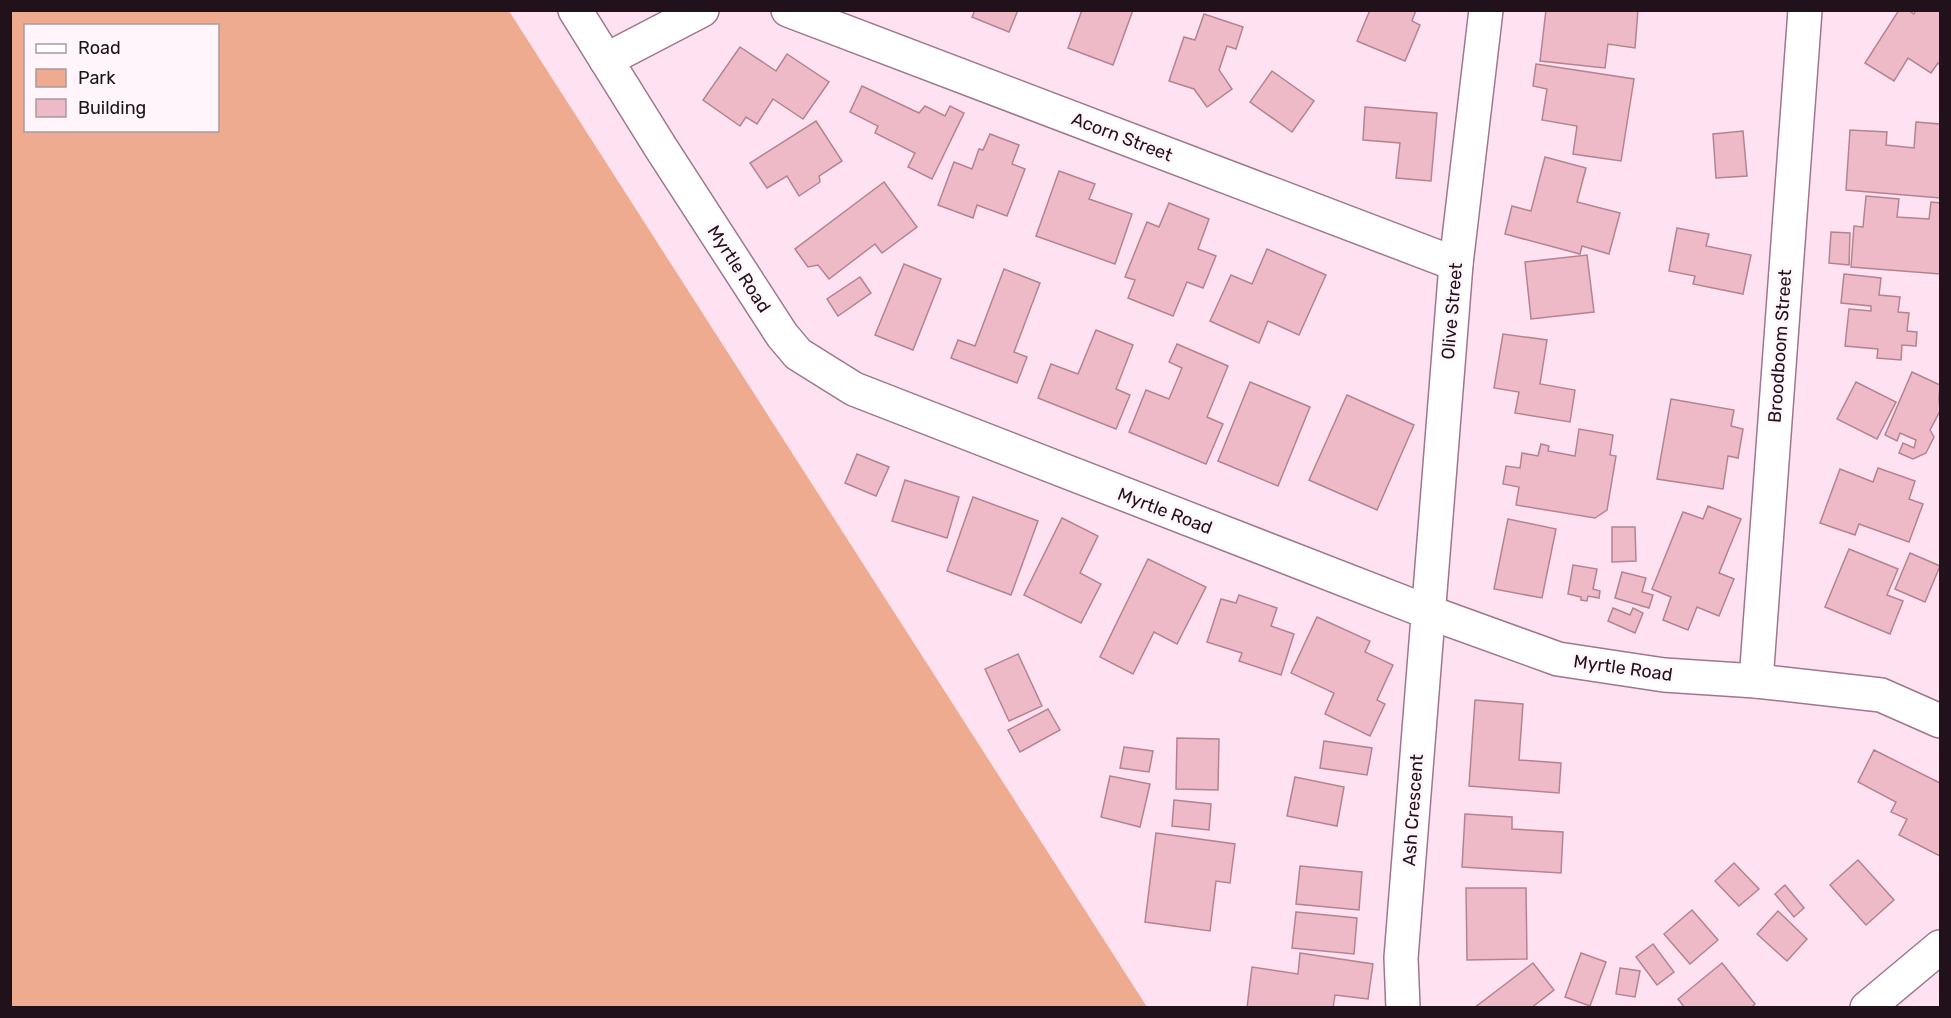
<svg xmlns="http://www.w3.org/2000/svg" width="1951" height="1018" viewBox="0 0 1951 1018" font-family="Rubik,sans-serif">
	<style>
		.green { fill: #eeab90; fill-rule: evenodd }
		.building { fill: #efbac7; stroke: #b58390; stroke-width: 1.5 }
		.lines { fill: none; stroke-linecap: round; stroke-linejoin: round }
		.minor-casing { stroke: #a0768f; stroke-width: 36 }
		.minor { stroke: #fff; stroke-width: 33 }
		.labels { text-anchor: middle; stroke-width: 5; stroke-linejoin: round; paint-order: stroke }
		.street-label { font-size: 18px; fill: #21111b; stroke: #fff5fb }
	</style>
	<rect width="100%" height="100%" fill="#fee2f2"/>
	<!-- green -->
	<path class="green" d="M 10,11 L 509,11 L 1147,1007 L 11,1007 ZM 26,26 L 218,26 L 218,130 L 26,130 Z"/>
	<!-- building -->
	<g class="building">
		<polygon points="975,10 1018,10 1009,32 972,17"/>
		<polygon points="1082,10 1133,10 1113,65 1068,48"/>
		<polygon points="1370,10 1416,10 1412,21 1420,25 1405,61 1357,41"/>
		<polygon points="1546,10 1638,10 1635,48 1608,44 1605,68 1540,61"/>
		<polygon points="1899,10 1908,10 1914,14 1916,10 1940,10 1940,65 1938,63 1931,73 1908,58 1894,81 1865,63"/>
		<polygon points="1204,14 1243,27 1236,49 1227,46 1219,70 1232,89 1207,107 1194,89 1169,81 1184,37 1195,40"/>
		<polygon points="740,47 776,71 787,54 829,82 803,119 773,99 757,124 746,117 740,126 703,100"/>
		<polygon points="1536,64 1634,79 1621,161 1573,154 1577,126 1542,120 1547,89 1533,86"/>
		<polygon points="1272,71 1314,101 1292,132 1250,102"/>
		<polygon points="862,86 919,113 925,106 945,116 950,106 964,113 932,179 908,167 915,153 875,133 878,126 850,112"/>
		<polygon points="1365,107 1437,113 1431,181 1396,178 1400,143 1363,140"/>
		<polygon points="816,121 842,161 819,176 820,182 799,196 787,176 767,188 750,163"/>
		<polygon points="1916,122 1940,124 1940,198 1846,190 1850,130 1887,132 1886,145 1914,148"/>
		<polygon points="1743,131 1747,176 1716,178 1713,134"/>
		<polygon points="990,134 1019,145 1012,164 1025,169 1007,216 977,205 973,218 938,205 954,162 972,169 979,149 983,150"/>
		<polygon points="1545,157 1586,168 1577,202 1620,213 1609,254 1582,246 1580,254 1505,234 1512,206 1531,211"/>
		<polygon points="1059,171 1095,184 1089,199 1132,214 1115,264 1036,236"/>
		<polygon points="884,182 917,227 882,253 875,244 829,279 818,265 808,267 795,249"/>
		<polygon points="1866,196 1899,199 1897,217 1929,219 1931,202 1940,203 1940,274 1851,267 1854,226 1863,227"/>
		<polygon points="1169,203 1209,219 1198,249 1216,256 1203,288 1187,282 1173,316 1128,298 1135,280 1125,277 1147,222 1159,227"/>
		<polygon points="1677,228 1709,234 1706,246 1751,255 1743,294 1693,284 1695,276 1669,271"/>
		<polygon points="1831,232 1850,233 1849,265 1829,263"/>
		<polygon points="1267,249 1326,275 1299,335 1268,321 1259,343 1210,321 1231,275 1252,284"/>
		<polygon points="1587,255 1594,312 1531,319 1525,262"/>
		<polygon points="904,264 941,279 913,350 875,335"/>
		<polygon points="1004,269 1040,283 1014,352 1027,357 1017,383 951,358 958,340 975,346"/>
		<polygon points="1844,274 1881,278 1879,295 1900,297 1898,312 1909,313 1907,331 1917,332 1916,346 1902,345 1901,360 1877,358 1878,349 1845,346 1849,309 1871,311 1871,306 1841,303"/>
		<polygon points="860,277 871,293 838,316 827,299"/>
		<polygon points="1096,330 1133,345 1116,389 1130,395 1116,429 1038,398 1051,364 1078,374"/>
		<polygon points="1503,334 1547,340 1540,384 1575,390 1570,422 1515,413 1519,392 1494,388"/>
		<polygon points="1177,344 1228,366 1207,417 1223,424 1206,464 1129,432 1146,390 1169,399 1182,368 1169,362"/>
		<polygon points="1912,372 1940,385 1939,398 1940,411 1930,430 1934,437 1926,453 1913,459 1899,453 1903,443 1914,448 1916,440 1900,433 1897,441 1885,435"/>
		<polygon points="1250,382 1310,407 1278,486 1218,461"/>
		<polygon points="1856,382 1896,402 1877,439 1837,419"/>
		<polygon points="1347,395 1414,425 1377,510 1309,480"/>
		<polygon points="1671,399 1734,410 1731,426 1743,429 1738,458 1728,456 1723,489 1657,479"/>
		<polygon points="1579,429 1613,435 1610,455 1616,456 1607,510 1595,518 1516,505 1519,487 1503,484 1506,466 1520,468 1522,453 1538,456 1541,444 1549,446 1548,451 1575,456"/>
		<polygon points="857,454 889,467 876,496 845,483"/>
		<polygon points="1878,468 1915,481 1909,499 1923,504 1909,542 1859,524 1855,535 1820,523 1840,469 1873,482"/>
		<polygon points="905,480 959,497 947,538 892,521"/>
		<polygon points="973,497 1038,521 1011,595 947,571"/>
		<polygon points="1708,506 1741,519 1719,573 1734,579 1719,616 1697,607 1688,630 1663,620 1671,597 1652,589 1683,512 1703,519"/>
		<polygon points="1062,518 1098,536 1080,573 1101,584 1081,623 1024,595"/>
		<polygon points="1508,519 1556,529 1542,598 1494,589"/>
		<polygon points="1612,527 1635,527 1636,561 1612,562"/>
		<polygon points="1849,549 1898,569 1887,595 1903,601 1890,634 1825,607"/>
		<polygon points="1910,553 1940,566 1925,602 1895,589"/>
		<polygon points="1148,559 1206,587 1177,644 1154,632 1133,674 1100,657"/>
		<polygon points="1573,565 1597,569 1593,589 1600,591 1599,598 1588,596 1587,601 1581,600 1581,597 1568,594"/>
		<polygon points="1622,572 1646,578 1642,592 1653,595 1649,608 1615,598"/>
		<polygon points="1239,595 1277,608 1271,626 1294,634 1281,675 1239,661 1242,653 1207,642 1221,599 1236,603"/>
		<polygon points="1613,608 1630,615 1633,608 1643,613 1635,633 1608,621"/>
		<polygon points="1317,617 1370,641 1365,652 1393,665 1377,700 1385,704 1370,736 1325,714 1334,693 1291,673"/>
		<polygon points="1018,654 1042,706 1009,721 985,669"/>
		<polygon points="1475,700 1523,704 1519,760 1561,763 1559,793 1469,786"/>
		<polygon points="1048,709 1060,730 1020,752 1008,730"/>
		<polygon points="1177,738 1219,739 1218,790 1176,789"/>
		<polygon points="1324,741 1372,748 1367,775 1320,768"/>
		<polygon points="1124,747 1153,751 1149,772 1120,768"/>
		<polygon points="1874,750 1940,783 1940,856 1899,835 1907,819 1891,812 1896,802 1858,782"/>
		<polygon points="1110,776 1150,784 1140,827 1101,817"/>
		<polygon points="1295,777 1344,787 1337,826 1287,816"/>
		<polygon points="1174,800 1211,804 1209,830 1172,826"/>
		<polygon points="1465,814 1512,817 1512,829 1563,832 1561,873 1462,867"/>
		<polygon points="1156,833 1235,844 1230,883 1216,881 1210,931 1145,922"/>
		<polygon points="1858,860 1894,900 1866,925 1830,885"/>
		<polygon points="1734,863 1759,889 1739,906 1715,881"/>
		<polygon points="1300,866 1362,872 1359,910 1296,904"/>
		<polygon points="1785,885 1804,908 1794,917 1775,894"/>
		<polygon points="1466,888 1526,888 1527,959 1467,960"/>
		<polygon points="1692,910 1718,940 1690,964 1664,934"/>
		<polygon points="1778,911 1807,939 1787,961 1757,934"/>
		<polygon points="1296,912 1357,918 1354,954 1292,948"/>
		<polygon points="1653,944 1674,972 1657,985 1636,957"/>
		<polygon points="1300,953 1373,964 1368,999 1335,995 1333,1008 1247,1008 1252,967 1298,974"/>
		<polygon points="1581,953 1606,962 1590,1006 1565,997"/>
		<polygon points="1533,963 1554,990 1531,1008 1474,1008"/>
		<polygon points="1722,963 1755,1004 1751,1008 1685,1008 1678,999"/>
		<polygon points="1620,968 1640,971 1635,997 1616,994"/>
	</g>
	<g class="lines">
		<!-- minor casing -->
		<g class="minor-casing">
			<g id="minor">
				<polyline points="575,10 661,148 782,335 798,354 854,389 1428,612 1558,659 1664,675 1756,681 1881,695 1940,721"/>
				<polyline points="788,10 1456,264"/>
				<polyline points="606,60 702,10"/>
				<polyline points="1756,681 1805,10"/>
				<polyline points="1403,1008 1401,958 1456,264 1486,10"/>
				<polyline points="1867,1008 1940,947"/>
			</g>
		</g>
		<!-- minor -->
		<use href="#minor" class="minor"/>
	</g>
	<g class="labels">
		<!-- street labels -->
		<g class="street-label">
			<text transform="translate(1122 137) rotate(21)" y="6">Acorn Street</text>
			<text transform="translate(739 269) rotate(57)" y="6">Myrtle Road</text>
			<text transform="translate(1452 311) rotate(-85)" y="6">Olive Street</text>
			<text transform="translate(1780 346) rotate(-86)" y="6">Broodboom Street</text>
			<text transform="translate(1165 511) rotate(21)" y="6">Myrtle Road</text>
			<text transform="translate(1623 668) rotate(8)" y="6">Myrtle Road</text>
			<text transform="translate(1413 810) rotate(-86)" y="6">Ash Crescent</text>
		</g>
	</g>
	<!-- border -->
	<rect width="1951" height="1018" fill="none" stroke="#21111b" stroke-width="24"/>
	<!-- legend -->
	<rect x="24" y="24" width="195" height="108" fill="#fff5fb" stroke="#a69aa1" stroke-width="1.5"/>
	<rect x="36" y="44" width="30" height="9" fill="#ffffff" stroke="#a69aa1" stroke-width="1.5"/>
	<text x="78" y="54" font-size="18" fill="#21111b">Road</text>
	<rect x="36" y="69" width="30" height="18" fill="#eeab90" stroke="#a69aa1" stroke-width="1.5"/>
	<text x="78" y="84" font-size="18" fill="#21111b">Park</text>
	<rect x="36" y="99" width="30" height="18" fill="#efbac7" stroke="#a69aa1" stroke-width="1.5"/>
	<text x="78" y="114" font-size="18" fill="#21111b">Building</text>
</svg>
